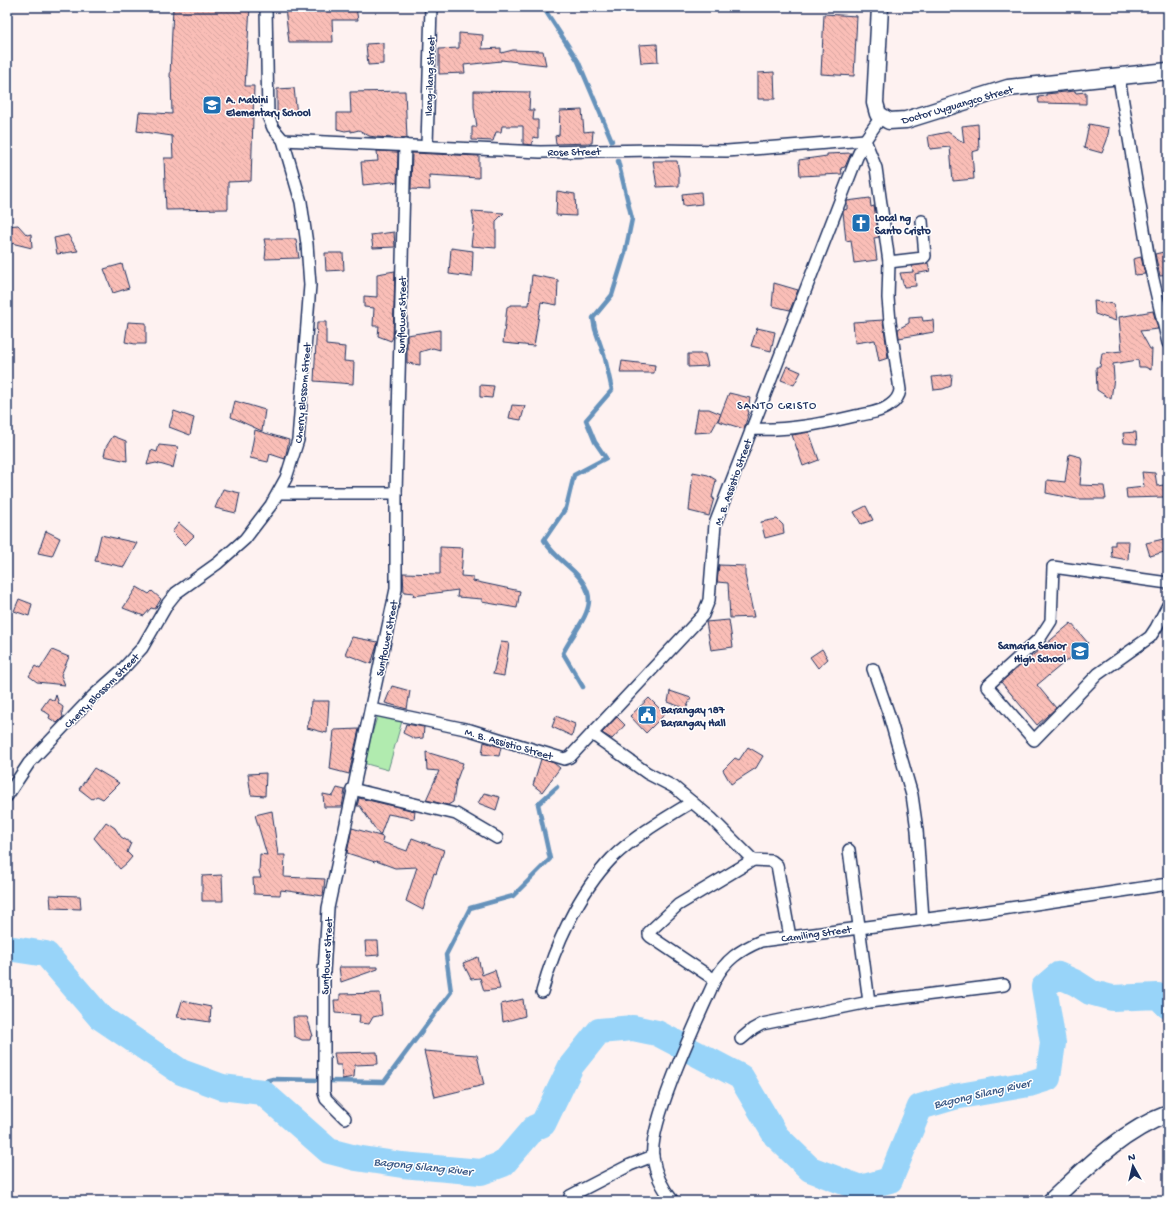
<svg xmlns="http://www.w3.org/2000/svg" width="1175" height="1208" viewBox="0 0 1175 1208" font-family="'Gochi Hand',sans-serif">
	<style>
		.grass { fill: #b1ebaf; stroke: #668d86 }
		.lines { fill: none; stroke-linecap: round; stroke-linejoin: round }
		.stream { stroke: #6692bb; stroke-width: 4.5 }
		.river { stroke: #98d4f9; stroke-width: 26 }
		.building { fill: url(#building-back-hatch); stroke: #1b2f5e }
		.minor-casing { stroke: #1b2f5e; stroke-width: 14 }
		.secondary-casing { stroke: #1b2f5e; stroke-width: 19 }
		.minor { stroke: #fff; stroke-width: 11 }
		.secondary { stroke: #fff; stroke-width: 16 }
		.labels { text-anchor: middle; stroke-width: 3; stroke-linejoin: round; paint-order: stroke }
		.street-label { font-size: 11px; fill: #1b2f5e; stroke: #fff }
		.poi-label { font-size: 11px; font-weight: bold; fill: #1b2f5e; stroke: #fff; text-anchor: start }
		.neighbourhood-label { font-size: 12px; letter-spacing: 1px; fill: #1b2f5e; stroke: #fff }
		.water-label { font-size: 12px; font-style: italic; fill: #3a5885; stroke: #fff }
	</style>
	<defs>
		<pattern id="building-back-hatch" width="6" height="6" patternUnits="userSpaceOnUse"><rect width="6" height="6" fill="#fabeb7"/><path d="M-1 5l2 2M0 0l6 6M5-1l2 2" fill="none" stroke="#d6a4a0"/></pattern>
	</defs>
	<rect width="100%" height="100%" fill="#fef2f1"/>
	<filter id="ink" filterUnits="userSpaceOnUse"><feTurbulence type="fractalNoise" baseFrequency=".025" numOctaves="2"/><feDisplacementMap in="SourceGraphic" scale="8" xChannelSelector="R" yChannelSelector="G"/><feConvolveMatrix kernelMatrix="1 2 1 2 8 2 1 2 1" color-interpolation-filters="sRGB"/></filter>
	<g filter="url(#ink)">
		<!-- grass -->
		<polygon class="grass" points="378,714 402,721 388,770 363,763"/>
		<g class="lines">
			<!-- stream -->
			<g class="stream">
				<polyline points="543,7 578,61 612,141"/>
				<path d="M 583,687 L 563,653 C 581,618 608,601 569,567 C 559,558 551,552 544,540 L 566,508 L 574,475 L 606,458 L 595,442 L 586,420 L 612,390 L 605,358 L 595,329 L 593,318 L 612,295 L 625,253 L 632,219 L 618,161"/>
				<polyline points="329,1081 384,1082 451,992 446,955 470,908 513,896 550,859 538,804 557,787"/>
				<polyline points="235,1089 273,1079 321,1080"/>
			</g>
			<!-- river -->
			<polyline class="river" points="7,948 46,954 100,1017 181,1072 222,1087 262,1092 329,1151 356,1158 402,1165 481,1172 503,1164 534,1128 543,1124 571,1066 599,1031 633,1028 657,1033 741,1077 776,1136 810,1169 860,1188 890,1180 920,1107 954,1097 1029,1084 1048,1078 1053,1043 1044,987 1058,975 1076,983 1090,992 1112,998 1158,996 1168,1006"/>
		</g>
		<!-- building -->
		<g class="building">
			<polygon points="173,7 250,7 245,86 254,86 251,181 228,182 228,209 166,210 164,158 173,158 172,136 137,131 139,112 172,114 171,78 170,77"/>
			<polygon points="285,8 356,8 358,20 332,20 333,42 289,42"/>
			<polygon points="824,14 857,16 854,76 821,74"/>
			<polygon points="459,33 483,35 482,49 501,48 501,53 513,50 543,51 546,65 501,60 501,61 464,65 465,73 439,74 439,49 459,48"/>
			<polygon points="383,43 383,64 368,65 366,44"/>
			<polygon points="657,44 658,62 641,63 639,45"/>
			<polygon points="774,72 775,99 758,99 758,73"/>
			<polygon points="294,88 297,115 277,114 277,89"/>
			<polygon points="405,91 407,139 376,137 369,136 359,130 351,132 351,130 345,131 337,129 337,113 351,113 350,92"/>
			<polygon points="474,91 530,92 529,110 534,110 533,120 538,120 538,138 533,137 532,145 523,144 523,126 502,126 501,132 496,132 493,141 472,140 472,127 477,127 474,107"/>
			<polygon points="1075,91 1076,93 1086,92 1086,104 1039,103 1038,97 1046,96 1046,94"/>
			<polygon points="582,110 584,132 593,131 592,143 556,144 555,136 559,135 560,111"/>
			<polygon points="978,124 979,150 972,152 974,179 953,181 950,147 930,149 928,136 948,132 964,143 962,126"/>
			<polygon points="1089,124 1109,128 1107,140 1102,153 1084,148"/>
			<polygon points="377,151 398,152 397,183 392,182 363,185 361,162 378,161"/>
			<polygon points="412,153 479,156 479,178 429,175 430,190 411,189"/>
			<polygon points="851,153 845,167 841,168 842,174 800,176 799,160 827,156 827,154"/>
			<polygon points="653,161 677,161 679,173 679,186 657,187"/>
			<polygon points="557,191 575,194 576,216 556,215"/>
			<polygon points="701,192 702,204 683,206 682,194"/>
			<polygon points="870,198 871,207 874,206 879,237 874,238 877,260 854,263 851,240 846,241 843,212 844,210 847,209 847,201"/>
			<polygon points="472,211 504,213 496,221 496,248 471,246 474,222"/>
			<polygon points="18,225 27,235 31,234 32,248 7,242 7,226"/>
			<polygon points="394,232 395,247 373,248 371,235"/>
			<polygon points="68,235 78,251 57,254 54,238"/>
			<polygon points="264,239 296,239 299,258 265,259 266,249"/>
			<polygon points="451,248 473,251 472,277 449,274"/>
			<polygon points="1168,251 1168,275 1160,276 1155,254"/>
			<polygon points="325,253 343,253 344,270 326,271"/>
			<polygon points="1141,257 1145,274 1135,275 1133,259"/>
			<polygon points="928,263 930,271 915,274 916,286 904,287 900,273 913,272 912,266"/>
			<polygon points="122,264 129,288 113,293 104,269"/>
			<polygon points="395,271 393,337 391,341 378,336 379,326 373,326 374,308 364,307 364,296 377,297 377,274"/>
			<polygon points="532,275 558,280 557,305 541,302 534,346 503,343 507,307 511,305 529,305"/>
			<polygon points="774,283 798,290 790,310 772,306"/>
			<polygon points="1094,301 1114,304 1116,321 1095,314"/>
			<polygon points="1153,311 1158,329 1140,331 1150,349 1152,349 1151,370 1145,367 1139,367 1138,360 1113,364 1114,378 1111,399 1097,390 1096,367 1100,367 1102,353 1122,351 1119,317"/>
			<polygon points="922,317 923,321 933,320 934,332 899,338 898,329 909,323 909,318"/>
			<polygon points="883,320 888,358 879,361 875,340 855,343 853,322"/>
			<polygon points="128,322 146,323 146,344 135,344 125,342"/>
			<polygon points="317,322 326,322 326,345 345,347 344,361 354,362 353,384 314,381"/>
			<polygon points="757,328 775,332 771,351 751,346"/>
			<polygon points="440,330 440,350 433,348 420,352 420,365 407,363 407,335"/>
			<polygon points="688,354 705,354 708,366 688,367"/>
			<polygon points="622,361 655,365 654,373 620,373"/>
			<polygon points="787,366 801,372 794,385 781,380"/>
			<polygon points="952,375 951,386 943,389 934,390 932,377"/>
			<polygon points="480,385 494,386 492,398 480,397"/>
			<polygon points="729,393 750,398 748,411 749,412 744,429 718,421"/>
			<polygon points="235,401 265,410 262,431 231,417"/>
			<polygon points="512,405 525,406 521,420 509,418"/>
			<polygon points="698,409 709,409 721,414 711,432 694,433"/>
			<polygon points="174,411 194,418 190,435 169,427"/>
			<polygon points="255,430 289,440 285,459 270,454 268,462 250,458"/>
			<polygon points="809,432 819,460 803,466 792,435"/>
			<polygon points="1136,432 1137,444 1124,443 1123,433"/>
			<polygon points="113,436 126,441 127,461 104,456 106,447"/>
			<polygon points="159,445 178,447 173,468 156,463 147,465 151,450 157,452"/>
			<polygon points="1069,454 1081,457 1082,462 1080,485 1104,486 1106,499 1077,499 1046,493 1047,480 1065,482"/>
			<polygon points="693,472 708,475 716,480 712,498 714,498 709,516 689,511"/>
			<polygon points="1142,472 1155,473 1157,486 1164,485 1164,497 1127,498 1126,489 1144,487"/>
			<polygon points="223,489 240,493 236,513 215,508"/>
			<polygon points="866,506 873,520 861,524 854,512"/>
			<polygon points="777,519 783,525 784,533 765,538 761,522"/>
			<polygon points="179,523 194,536 185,545 172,532"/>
			<polygon points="46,531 60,538 52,556 38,553"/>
			<polygon points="101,535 137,543 124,567 95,561"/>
			<polygon points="1168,538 1168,551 1150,556 1146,543"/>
			<polygon points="1115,541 1129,541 1128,560 1112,557 1111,545 1115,545"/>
			<polygon points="440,547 463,548 461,576 473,577 473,581 520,591 517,608 482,602 482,599 457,597 458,590 413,596 414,593 404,592 403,573 440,574"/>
			<polygon points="719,565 745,566 745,575 754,617 730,618 728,583 717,582"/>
			<polygon points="137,587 149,594 152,591 161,599 155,609 151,608 144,616 123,608"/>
			<polygon points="19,599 32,604 29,616 14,611"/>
			<polygon points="729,620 733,647 711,650 706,622"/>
			<polygon points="1071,623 1088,643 1037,685 1056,708 1037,725 1001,682"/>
			<polygon points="352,637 378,642 371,664 345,654"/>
			<polygon points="501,642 509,643 504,676 493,674"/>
			<polygon points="822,649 828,659 818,668 810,657"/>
			<polygon points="52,650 69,657 61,675 65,685 37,682 29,676 35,666 40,669"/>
			<polygon points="392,686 410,691 407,709 385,703"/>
			<polygon points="670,691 691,698 686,709 668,702"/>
			<polygon points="56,695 59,704 63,707 62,712 63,717 57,723 49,718 50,715 41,709 49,698 54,701"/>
			<polygon points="649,698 665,714 646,733 630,716"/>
			<polygon points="311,701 329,701 327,733 307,728 310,718"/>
			<polygon points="556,716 575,724 572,736 552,727"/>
			<polygon points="617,717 625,725 612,739 602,733"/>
			<polygon points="406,724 424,727 423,738 415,739 403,733"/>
			<polygon points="359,729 349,774 330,769 334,730"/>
			<polygon points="484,742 501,747 499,756 482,754"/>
			<polygon points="748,747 763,756 756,768 731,784 723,770 735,758 739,760"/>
			<polygon points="426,752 463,763 456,782 453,802 448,805 426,800 439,771 427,770"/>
			<polygon points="541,759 554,763 560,768 542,792 533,785"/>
			<polygon points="94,768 119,783 103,799 97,796 92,799 79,789"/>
			<polygon points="266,773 265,796 251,795 248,774"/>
			<polygon points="337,788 345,790 342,807 324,807 323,794 333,796"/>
			<polygon points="484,793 500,797 496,810 478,803"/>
			<polygon points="359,798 415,811 414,819 388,814 380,836 383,837 382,842 407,851 412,838 444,850 436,874 434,873 423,910 406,901 417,867 395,868 376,861 375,862 347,853 352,828 380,836 360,806 357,806"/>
			<polygon points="272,811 278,855 285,855 284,877 325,879 323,896 281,890 280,895 254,894 253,878 261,878 259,871 260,854 267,855 255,815"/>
			<polygon points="106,822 115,828 121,837 131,843 127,852 132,857 127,863 120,869 94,838"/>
			<polygon points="222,875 223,901 202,901 202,876"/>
			<polygon points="50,895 80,896 81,909 51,908"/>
			<polygon points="365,941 378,941 379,955 366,956"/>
			<polygon points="478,957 482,975 495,970 500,989 484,991 480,978 471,979 463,963"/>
			<polygon points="339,967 378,967 378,969 341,982"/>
			<polygon points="380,993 382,1015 373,1017 369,1024 359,1023 360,1015 335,1013 334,1000 340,1000 340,994"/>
			<polygon points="523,999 525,1016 503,1022 501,1004"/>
			<polygon points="182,1001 211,1007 210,1022 177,1017"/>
			<polygon points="293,1017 307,1017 313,1036 311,1036 310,1040 302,1040 294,1036"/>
			<polygon points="424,1051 477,1055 484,1085 435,1097"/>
			<polygon points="377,1052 378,1064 355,1065 354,1077 342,1079 341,1065 336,1065 334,1053"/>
		</g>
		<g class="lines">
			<!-- minor casing -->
			<g class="minor-casing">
				<g id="minor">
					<polyline points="1119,78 1150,266 1168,343"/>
					<path d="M 283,140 L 540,152 L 654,150 L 727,151 L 865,140 L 876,168 L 889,262 L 888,298 L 890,322 L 900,390 C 899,397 896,401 890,405 C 881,412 867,414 855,416 C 821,424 787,431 751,429"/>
					<polyline points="427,145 431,7"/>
					<polyline points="889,262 923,258 925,256 922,221"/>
					<polyline points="279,493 396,493"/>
					<polyline points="1168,583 1053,567 1051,621 1040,638 987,686 1034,740 1098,674 1150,637 1156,628 1168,605"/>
					<polyline points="873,669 888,712 912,795 917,830 923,919"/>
					<polyline points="371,709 470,730 564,759 570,757 703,615 709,600 715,524 857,157 865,140 881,117"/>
					<polyline points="592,734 647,773 674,787 711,818 753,860 678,905 649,932 649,935 651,937 715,980"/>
					<polyline points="352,789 456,814 497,838"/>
					<polyline points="7,796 29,763 93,696 121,671 142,648 168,603 176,593 218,563 245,539 271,505 286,478 298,440 310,285 307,244 301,202 283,140 273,128 268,116 266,7"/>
					<polyline points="849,850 869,1002"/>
					<polyline points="753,860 772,861 777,865 790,937"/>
					<path d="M 542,992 C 554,947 579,892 612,858 C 636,835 664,819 692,802"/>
					<polyline points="741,1039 753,1029 762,1024 869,1002 1004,985"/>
					<polyline points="345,1118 326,1099 324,1093 324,972 328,908 396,589 396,493 405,145"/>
					<polyline points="570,1196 630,1165 653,1156"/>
					<path d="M 673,1201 C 663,1189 655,1173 653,1157 C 648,1123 699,1016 715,980 C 725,960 740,950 761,941 L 1003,909 L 1168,884"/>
				</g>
			</g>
			<!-- secondary casing -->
			<g class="secondary-casing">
				<g id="secondary">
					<polyline points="880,7 875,103 878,114 889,121 906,120 1008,88 1168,71"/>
					<path d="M 1051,1201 C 1086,1168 1122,1131 1168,1114"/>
				</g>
			</g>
			<!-- minor -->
			<use href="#minor" class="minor"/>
			<!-- secondary -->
			<use href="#secondary" class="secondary"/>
		</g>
	</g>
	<!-- icons -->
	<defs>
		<g id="school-square" transform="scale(1)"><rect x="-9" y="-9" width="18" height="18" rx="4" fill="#1f6fb2" stroke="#fff"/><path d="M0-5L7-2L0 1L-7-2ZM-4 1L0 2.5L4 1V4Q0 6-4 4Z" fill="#fff"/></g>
		<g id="church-square" transform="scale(1)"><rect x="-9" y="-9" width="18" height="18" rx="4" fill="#1f6fb2" stroke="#fff"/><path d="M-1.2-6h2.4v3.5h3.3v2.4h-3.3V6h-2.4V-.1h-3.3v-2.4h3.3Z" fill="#fff"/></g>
		<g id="civic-square" transform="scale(1)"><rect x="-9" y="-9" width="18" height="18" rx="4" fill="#1f6fb2" stroke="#fff"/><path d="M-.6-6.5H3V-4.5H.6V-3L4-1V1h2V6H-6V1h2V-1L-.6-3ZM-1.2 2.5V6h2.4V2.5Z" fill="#fff"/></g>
	</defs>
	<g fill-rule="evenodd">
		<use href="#school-square" x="212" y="105"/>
		<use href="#church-square" x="861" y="223"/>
		<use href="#school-square" x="1080" y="651"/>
		<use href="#civic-square" x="647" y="715"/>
	</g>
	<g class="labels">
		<!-- street labels -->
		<g class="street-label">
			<text transform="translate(429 76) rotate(-88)" y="4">Ilang-ilang Street</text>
			<text transform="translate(957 104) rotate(-16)" y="4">Doctor Uyguangco Street</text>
			<text transform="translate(574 151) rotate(-1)" y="4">Rose Street</text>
			<text transform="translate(401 315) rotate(-89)" y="4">Sunflower Street</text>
			<text transform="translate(302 393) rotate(-85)" y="4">Cherry Blossom Street</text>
			<text transform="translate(732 482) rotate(-70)" y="4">M. B. Assistio Street</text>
			<text transform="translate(386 638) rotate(-79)" y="4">Sunflower Street</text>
			<text transform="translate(101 690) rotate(-45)" y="4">Cherry Blossom Street</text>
			<text transform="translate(509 743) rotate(16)" y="4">M. B. Assistio Street</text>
			<text transform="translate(816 933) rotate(-8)" y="4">Camiling Street</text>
			<text transform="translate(326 956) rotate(-87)" y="4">Sunflower Street</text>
		</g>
		<!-- poi labels -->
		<g class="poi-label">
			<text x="226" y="103">A. Mabini<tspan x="226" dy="13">Elementary School</tspan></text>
			<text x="875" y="221">Local ng<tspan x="875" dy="13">Santo Cristo</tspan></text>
			<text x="1066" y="649" text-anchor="end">Samaria Senior<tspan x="1066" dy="13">High School</tspan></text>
			<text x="661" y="713">Barangay 187<tspan x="661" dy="13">Barangay Hall</tspan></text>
		</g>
		<!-- neighbourhood labels -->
		<g class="neighbourhood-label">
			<text x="777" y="409">SANTO CRISTO</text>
		</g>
		<!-- water labels -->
		<g class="water-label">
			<text transform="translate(982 1093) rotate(-13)" y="4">Bagong Silang River</text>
			<text transform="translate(423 1166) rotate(6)" y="4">Bagong Silang River</text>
		</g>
	</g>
	<!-- margin -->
	<rect width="1175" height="1208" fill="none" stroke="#fff" stroke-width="24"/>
	<rect x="12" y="12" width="1151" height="1184" fill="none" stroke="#1b2f5e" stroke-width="1.5" filter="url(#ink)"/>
	<!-- north arrow -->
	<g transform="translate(1133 1166) rotate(352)" stroke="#ffffff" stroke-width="3" paint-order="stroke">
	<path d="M0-3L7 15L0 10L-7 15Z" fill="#1b2f5e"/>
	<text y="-6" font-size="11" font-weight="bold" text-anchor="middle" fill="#1b2f5e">N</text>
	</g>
</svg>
